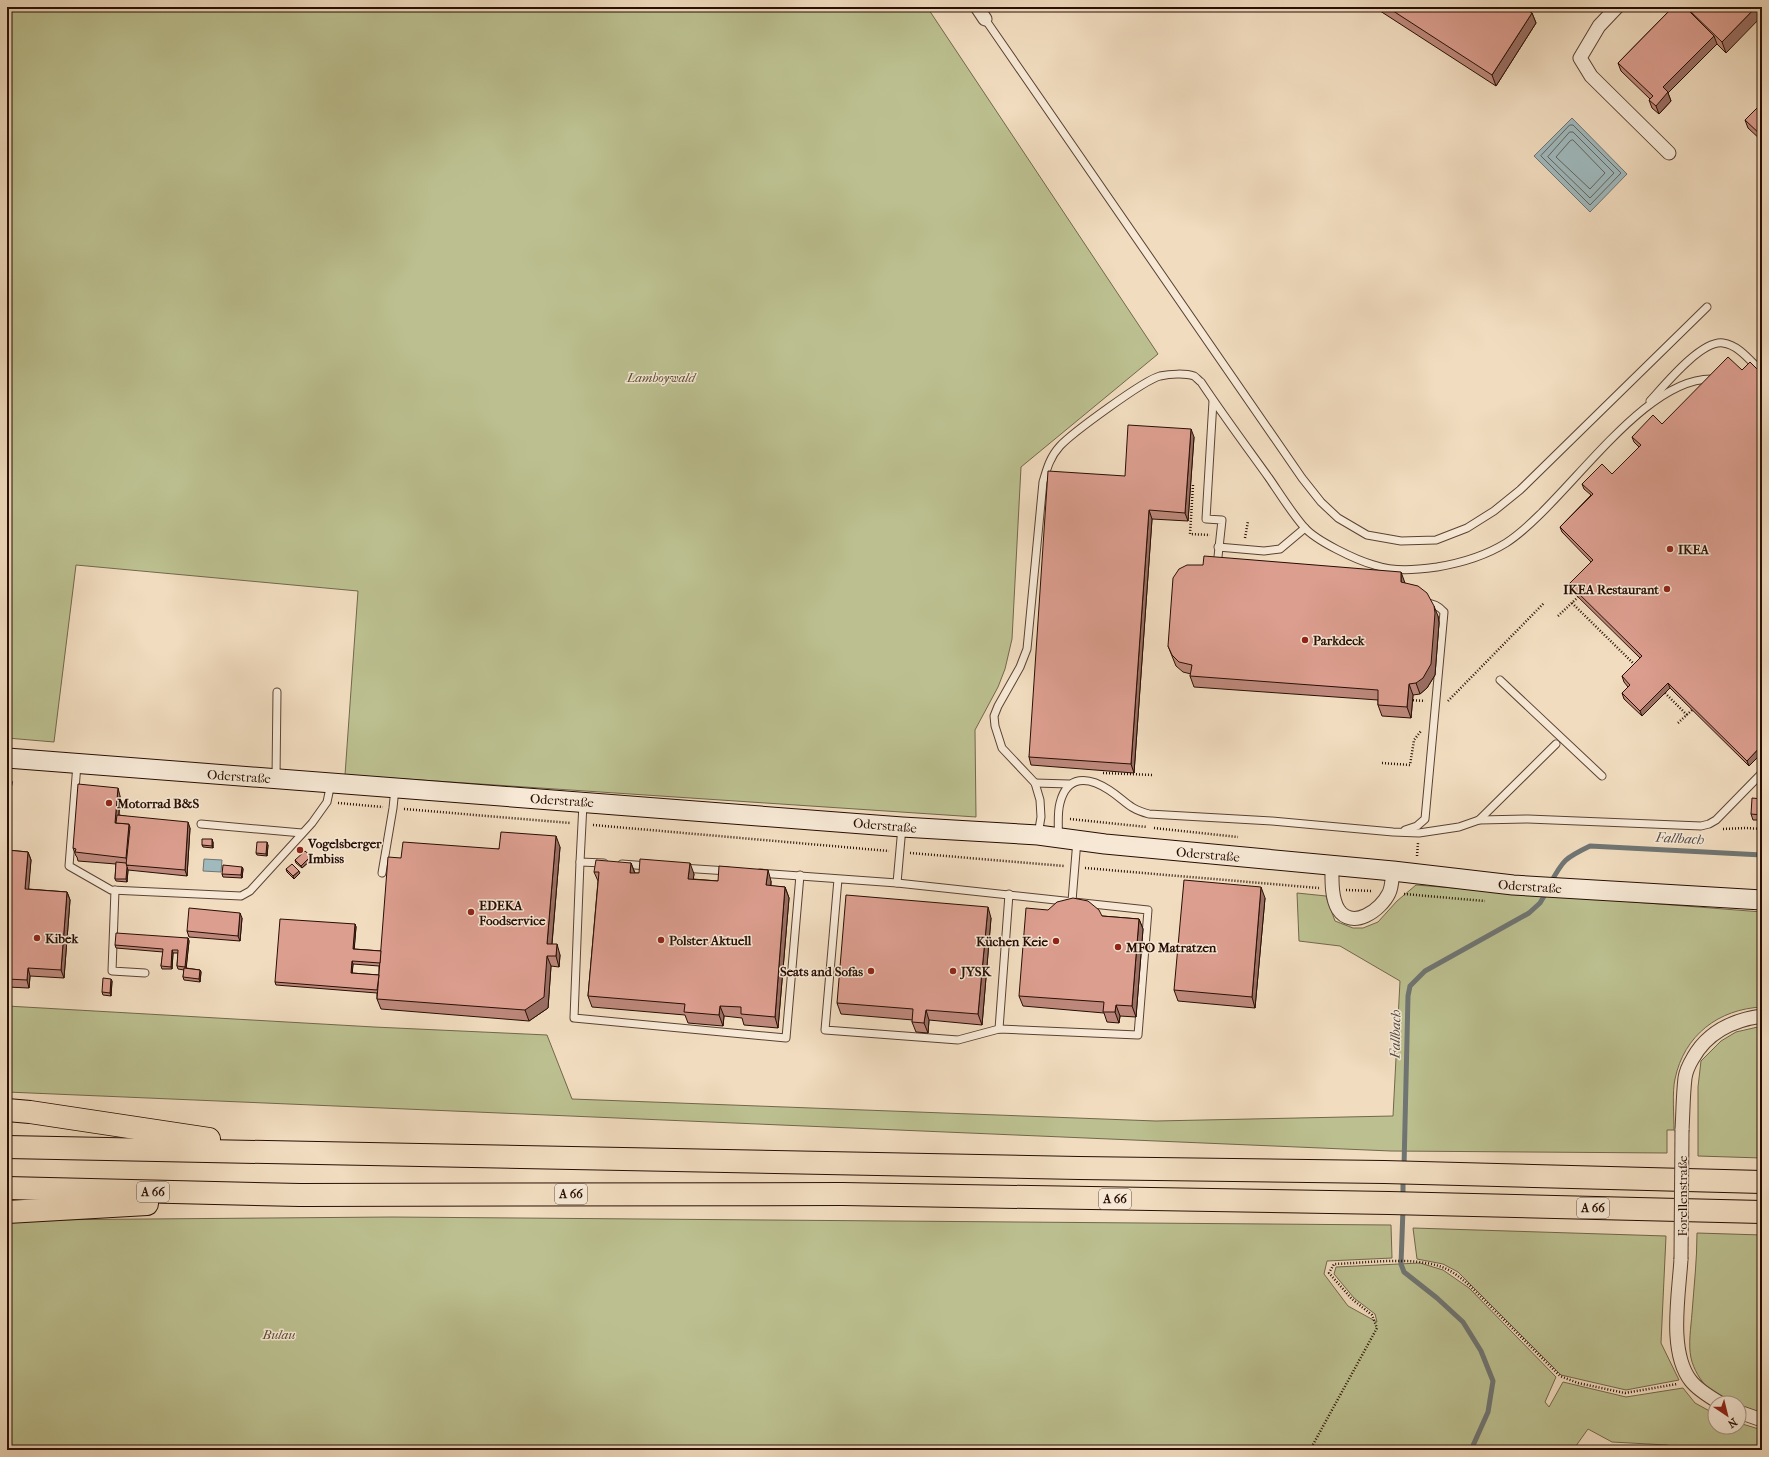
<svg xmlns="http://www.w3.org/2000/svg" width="1769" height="1457" viewBox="0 0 1769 1457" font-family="'IM FELL French Canon',serif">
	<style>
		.green { fill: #bcc090; stroke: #72674a }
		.water { fill: #9fb9bd; stroke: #6f7573 }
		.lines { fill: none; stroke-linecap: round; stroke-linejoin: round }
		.shore { stroke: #646460; stroke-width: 1 }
		.stream { stroke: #6f7573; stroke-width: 5 }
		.lane-casing { stroke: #5a4233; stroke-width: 9 }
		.street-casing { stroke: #5a4233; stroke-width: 15 }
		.secondary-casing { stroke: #280e04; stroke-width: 21 }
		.highway-casing { stroke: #280e04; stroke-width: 24 }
		.path { stroke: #280e04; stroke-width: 2.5; stroke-dasharray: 1 2; stroke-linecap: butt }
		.lane { stroke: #f6e8d5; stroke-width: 7 }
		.street { stroke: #f6e8d5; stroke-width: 13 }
		.secondary { stroke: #f6e8d5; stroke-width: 19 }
		.highway { stroke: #f1dcbf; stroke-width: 22 }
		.street-bridge-casing { stroke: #5a4233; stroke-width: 15; stroke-linecap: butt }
		.street-bridge { stroke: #f6e8d5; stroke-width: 13 }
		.wall { fill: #bd887b; stroke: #280e04; fill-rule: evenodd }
		.shaded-wall { fill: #9a6f64; stroke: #280e04 }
		.building { fill: #dc9e8f; stroke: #280e04 }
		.poi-dot { fill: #8f2418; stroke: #f6e8d5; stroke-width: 1.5 }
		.labels { text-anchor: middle; stroke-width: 3; stroke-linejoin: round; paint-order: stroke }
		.shield { fill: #f6e8d5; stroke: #664f43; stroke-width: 1 }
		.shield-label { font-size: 12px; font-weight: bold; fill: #280e04 }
		.park-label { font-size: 13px; font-style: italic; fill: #5c4c35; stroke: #f6e8d5 }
		.poi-label { font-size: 13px; font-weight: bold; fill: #280e04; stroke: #f6e8d5; text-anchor: start }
		.street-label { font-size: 13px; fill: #280e04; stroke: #f6e8d5 }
		.water-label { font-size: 14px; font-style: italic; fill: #524a45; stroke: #f6e8d5 }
	</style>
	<rect width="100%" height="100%" fill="#f1dcbf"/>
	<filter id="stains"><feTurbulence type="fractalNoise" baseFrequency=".005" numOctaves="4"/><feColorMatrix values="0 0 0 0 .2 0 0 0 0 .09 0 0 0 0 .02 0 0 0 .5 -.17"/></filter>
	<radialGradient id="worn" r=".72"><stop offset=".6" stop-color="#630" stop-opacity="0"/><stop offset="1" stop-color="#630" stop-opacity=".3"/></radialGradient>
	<!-- green -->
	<g class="green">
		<polygon points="7,7 927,7 1158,354 1021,467 1012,639 1005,669 998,687 975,730 976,817 345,775 358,591 76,565 54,742 7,738"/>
		<path d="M 1416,885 L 1762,912 L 1762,1007 C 1719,1009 1684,1035 1675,1079 C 1672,1092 1674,1116 1674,1130 L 1667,1130 L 1667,1153 L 1391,1151 L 7,1092 L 7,1006 L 374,1027 L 547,1035 L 572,1099 L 1156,1121 L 1393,1116 L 1400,981 L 1340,946 L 1299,941 L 1297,893 L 1326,896 L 1335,921 L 1353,928 L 1363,928 L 1378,922 L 1397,901 Z"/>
		<polygon points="1762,1026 1762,1158 1698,1156 1698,1087 1701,1061 1721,1041 1736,1032"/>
		<polygon points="392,1217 1391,1225 1392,1258 1327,1261 1324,1274 1348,1306 1377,1322 1375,1314 1354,1298 1334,1274 1336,1267 1420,1263 1443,1270 1469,1288 1556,1377 1545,1402 1549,1407 1563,1382 1626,1397 1683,1388 1695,1403 1715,1414 1715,1427 1739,1427 1739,1423 1762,1430 1762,1450 1684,1450 1667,1445 1612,1442 1588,1429 1573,1450 7,1450 7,1222 26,1220"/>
		<polygon points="1413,1228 1666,1236 1661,1343 1679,1380 1626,1390 1561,1375 1458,1272 1443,1264 1417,1259"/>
		<path d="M 1697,1233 L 1762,1235 L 1762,1414 L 1739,1406 L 1739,1403 C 1717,1403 1696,1380 1691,1358 C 1688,1344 1691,1327 1692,1313 C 1694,1286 1697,1260 1697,1233 Z"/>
	</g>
	<!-- water -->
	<g class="water">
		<polygon points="1572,118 1627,174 1590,212 1534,156"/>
		<polygon points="204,859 222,860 221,872 203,871"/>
	</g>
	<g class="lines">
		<!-- shore -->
		<g class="shore">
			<polygon points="1570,125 1573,125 1621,173 1590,205 1541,156"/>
			<polygon points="1570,132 1573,132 1614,173 1590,198 1548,157"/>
			<polygon points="1573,140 1605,173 1590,189 1556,157 1570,141"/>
		</g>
		<!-- stream -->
		<g class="stream">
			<path d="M 1550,884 C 1563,860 1565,858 1590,846 L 1762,855"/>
			<polyline points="1404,1167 1408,996 1410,986 1425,971 1529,913 1540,903 1547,891"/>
			<polyline points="1403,1199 1403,1177"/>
			<polyline points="1403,1209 1401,1264 1404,1272 1437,1298 1463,1322 1481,1351 1493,1381 1488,1412 1471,1450"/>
		</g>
		<!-- lane casing -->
		<g class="lane-casing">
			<g id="lane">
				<polyline points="985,19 1302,478 1321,502 1338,518 1367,535 1401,541 1436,540 1467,528 1494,511 1520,490 1707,307"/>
				<polyline points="1213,401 1206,519 1222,520 1217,566"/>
				<path d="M 1650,401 C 1664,386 1701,340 1723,343 C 1739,345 1751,362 1762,372"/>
				<polyline points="1218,547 1264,551 1280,549 1305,528"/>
				<polyline points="1500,680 1602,776"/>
				<polyline points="77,764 69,866 111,890 241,896 250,891 312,823 327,802 331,783"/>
				<polyline points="276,778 277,692"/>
				<polyline points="1035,783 1069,784"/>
				<polyline points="583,804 580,862 604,863"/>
				<polyline points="1479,820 1528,819 1701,826 1709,824 1716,820 1762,773"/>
				<polyline points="201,824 302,833"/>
				<path d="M 1405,830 L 1417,826 L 1425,819 L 1444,612 C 1439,606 1433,603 1425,603"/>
				<path d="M 1038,835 L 1041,817 L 1040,800 L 1035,783 L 1002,748 L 995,726 L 994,716 L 998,706 L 1020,667 L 1027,649 L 1043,482 C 1047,468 1050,457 1060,446 C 1072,433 1144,380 1160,376 C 1170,374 1185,373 1194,376 C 1196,377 1199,381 1201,382 C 1223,415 1246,446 1269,478 C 1280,494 1291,512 1304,527 C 1316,541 1356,560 1374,565 C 1395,572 1415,570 1437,567 C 1461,563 1485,556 1506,543 C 1565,505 1642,375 1714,379"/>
				<path d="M 1058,837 C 1059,827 1057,814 1060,803 C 1067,775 1088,776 1109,790 C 1126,801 1127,808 1149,814 L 1272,821 L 1393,832 L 1419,833 L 1459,827 L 1479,820 L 1556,744"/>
				<polyline points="580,862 574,1018 786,1038 800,875"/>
				<polyline points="622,864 648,866"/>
				<polyline points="682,868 728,871"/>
				<polyline points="382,873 393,808 395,788"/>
				<polyline points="760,873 897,883 1148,910 1138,1035 999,1029 958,1040 825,1030 838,879"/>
				<polyline points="897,883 902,827"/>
				<polyline points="115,890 112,971 145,973"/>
				<polyline points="1072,901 1077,840"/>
				<polyline points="999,1029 1009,894"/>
			</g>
		</g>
		<!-- street casing -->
		<g class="street-casing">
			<g id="street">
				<polyline points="977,7 985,19"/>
				<polyline points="1617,7 1599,26 1580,58 1591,76 1669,153"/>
				<path d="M 1332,866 C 1332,879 1331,897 1338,909 C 1352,931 1381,910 1389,893 C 1392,887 1392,878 1393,871"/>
				<path d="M 1682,1130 C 1683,1113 1683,1095 1685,1078 C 1686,1071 1690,1063 1693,1058 C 1708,1031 1733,1020 1762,1016"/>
				<path d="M 1681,1259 C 1679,1294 1668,1352 1691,1381 C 1698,1390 1710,1397 1720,1403"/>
				<polyline points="1739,1412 1762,1420"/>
			</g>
		</g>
		<!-- secondary casing -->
		<g class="secondary-casing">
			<polyline id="secondary" points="7,758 902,827 1038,835 1105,844 1393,871 1513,885 1762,900"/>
		</g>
		<!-- highway casing -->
		<g class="highway-casing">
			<g id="highway">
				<polyline points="7,1110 30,1112 209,1139"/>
				<polyline points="7,1147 1079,1168 1384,1172 1762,1182"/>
				<polyline points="7,1188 300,1195 842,1194 1389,1203 1762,1212"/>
				<polyline points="7,1212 147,1204"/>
			</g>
		</g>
		<!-- path -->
		<g class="path">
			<polyline points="1193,485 1190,534 1210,535"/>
			<polyline points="1245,538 1248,521"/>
			<polyline points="1572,603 1636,666"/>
			<polyline points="1558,616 1578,597"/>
			<polyline points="1665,693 1687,715"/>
			<polyline points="1410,700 1425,701"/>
			<polyline points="1448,701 1544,603"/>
			<polyline points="1678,723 1692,710"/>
			<polyline points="1382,763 1410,765 1414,740 1421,731"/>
			<polyline points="1103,773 1153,775"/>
			<polyline points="338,803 383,807"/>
			<polyline points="404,809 570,823"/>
			<polyline points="1070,819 1147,827"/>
			<polyline points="593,825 889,851"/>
			<polyline points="1154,828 1238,837"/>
			<polyline points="1723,829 1746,828 1762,829"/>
			<polyline points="910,853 1064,866"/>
			<polyline points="1417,856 1418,843"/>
			<polyline points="1085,868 1319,888"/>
			<polyline points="1346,890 1373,891"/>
			<polyline points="1404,894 1485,901"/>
			<path d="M 1310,1450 L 1377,1328 L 1372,1315 L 1352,1299 L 1329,1273 L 1334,1264 C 1367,1263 1411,1256 1442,1267 C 1453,1271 1462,1279 1470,1286 L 1560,1376 L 1578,1383 L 1625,1393 L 1677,1384"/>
		</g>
		<!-- lane -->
		<use href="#lane" class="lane"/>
		<!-- street -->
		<use href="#street" class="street"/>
		<!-- secondary -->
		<use href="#secondary" class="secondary"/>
		<!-- highway -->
		<use href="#highway" class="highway"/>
		<!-- street-bridge casing -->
		<g class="street-bridge-casing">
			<polyline id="street-bridge" points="1681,1259 1682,1130"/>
		</g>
		<!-- street-bridge -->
		<use href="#street-bridge" class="street-bridge"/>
	</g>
	<!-- wall -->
	<g class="wall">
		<polygon points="1374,7 1528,7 1527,9 1532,13 1536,23 1496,86"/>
		<polygon points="1673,7 1762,7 1726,53 1717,44 1668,93 1671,101 1659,114 1652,108 1649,100 1650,99 1621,71 1618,63"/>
		<polygon points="1762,103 1762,141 1748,128 1745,120"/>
		<polygon points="1762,278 1762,293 1758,282"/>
		<polygon points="1662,424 1749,766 1670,688 1642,716 1624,699 1622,693 1628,687 1624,682 1622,676 1640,658 1571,590 1569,584 1591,562 1562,532 1560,527 1591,495 1584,489 1582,484 1612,474 1639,447 1634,442 1632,437"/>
		<polygon points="1194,437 1188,521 1152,519 1134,773 1031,765 1029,757 1125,476"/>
		<polygon points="1405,583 1438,616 1439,623 1435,675 1427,688 1420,694 1413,695 1411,718 1382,716 1378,705 1378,700 1194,687 1190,676 1191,674 1183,672 1176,666 1168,646"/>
		<polygon points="7,779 11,779 12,782 11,791 7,791"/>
		<polygon points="120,796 119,815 190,828 187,876 128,870 127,882 116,881 115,879 116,864 78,861 77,857 76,856 73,848"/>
		<polygon points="1762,799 1762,820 1753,820 1751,814"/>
		<polygon points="213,842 213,848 203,847 202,845"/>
		<polygon points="268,845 267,856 257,855 256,853"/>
		<path d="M 560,847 L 552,944 L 560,955 L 559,967 L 551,966 L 548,1008 L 529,1021 L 381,1009 L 377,999 L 377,993 L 276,985 L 275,982 L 355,924 L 356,927 L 354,949 L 381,951 L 401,858 L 499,849 ZM 353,964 L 379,966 L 379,975 L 352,973 Z"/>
		<polygon points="7,850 28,852 31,860 28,889 67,892 70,900 64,978 30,976 29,988 7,987"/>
		<polygon points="311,856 312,859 302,868 296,863 295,860"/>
		<polygon points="631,863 635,873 694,874 693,879 718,881 771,881 771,886 785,887 789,898 778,1028 744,1025 742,1018 724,1016 723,1026 688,1023 685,1015 592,1007 588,996 598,881 594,872"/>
		<polygon points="242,867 243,869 242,878 223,877 222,874"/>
		<polygon points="286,869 300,873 294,879 287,872"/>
		<polygon points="1265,898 1255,1008 1178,1001 1174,990"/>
		<polygon points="1102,916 1139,919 1143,929 1136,1017 1120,1016 1119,1023 1107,1022 1104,1013 1023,1006 1019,996"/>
		<polygon points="242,918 240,941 189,937 187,931"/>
		<polygon points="991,918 982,1025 929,1020 928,1033 916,1032 912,1022 913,1020 841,1014 837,1003"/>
		<polygon points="188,938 189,941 186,968 200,970 201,972 200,982 184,980 183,977 184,970 178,969 177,966 178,953 173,953 172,969 162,969 161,966 163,952 116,948 115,945"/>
		<polygon points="112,981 111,996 103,995 102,992"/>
	</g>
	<!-- shaded-wall -->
	<g class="shaded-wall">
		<polygon points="1756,7 1762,7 1762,16 1726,53 1722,42"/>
		<polygon points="1532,13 1536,23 1496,86 1492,75"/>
		<polygon points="1714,36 1717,44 1668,93 1671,101 1659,114 1656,106 1663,87"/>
		<polygon points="1191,429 1194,437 1188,521 1185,513"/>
		<polygon points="1149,510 1152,519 1134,773 1131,764"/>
		<polygon points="1401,572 1405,583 1405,593 1401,582"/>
		<polygon points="1434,606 1438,616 1439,623 1435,675 1427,688 1420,694 1416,683"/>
		<polygon points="1668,683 1670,688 1642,716 1640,711"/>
		<polygon points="1409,684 1413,695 1411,718 1407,707"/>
		<polygon points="1762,745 1762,753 1749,766 1747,761"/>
		<polygon points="11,779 12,782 11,791 10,789"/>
		<polygon points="118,788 120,796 118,826 115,823"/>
		<polygon points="188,822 190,828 187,876 185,870"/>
		<polygon points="129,824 132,832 128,866 126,858"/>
		<polygon points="556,836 560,847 551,954 547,944"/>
		<polygon points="212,839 213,842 213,848 212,846"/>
		<polygon points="267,842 268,845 267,856 266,854"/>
		<polygon points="28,852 31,860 28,897 25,889"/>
		<polygon points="311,856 312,859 302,868 301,866"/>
		<polygon points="631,863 635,874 630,873"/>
		<polygon points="690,863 694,874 692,890 688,879"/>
		<polygon points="127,867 128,870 127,882 126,879"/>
		<polygon points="242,867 243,869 242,878 241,875"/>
		<polygon points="768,870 771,881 770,896 766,885"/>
		<polygon points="299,871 300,873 294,879 293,876"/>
		<polygon points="785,887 789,898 778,1028 775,1017"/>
		<polygon points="1261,887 1265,898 1255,1008 1252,997"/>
		<polygon points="67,892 70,900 64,978 61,970"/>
		<polygon points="988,907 991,918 982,1025 978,1014"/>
		<polygon points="240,913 242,918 240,941 238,936"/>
		<polygon points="1139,919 1143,929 1136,1017 1132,1006"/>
		<polygon points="355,924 356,927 354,952 353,949"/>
		<polygon points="188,938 189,941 186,970 185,967"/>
		<polygon points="557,944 560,955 559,967 556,956"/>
		<polygon points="172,950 173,953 172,969 171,967"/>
		<polygon points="547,956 551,966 548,1008 529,1021 525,1010"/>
		<polygon points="352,961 353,964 352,976 351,973"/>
		<polygon points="28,968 30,976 29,988 27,980"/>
		<polygon points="200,970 201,972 200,982 199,979"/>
		<polygon points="111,979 112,981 111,996 110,993"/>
		<polygon points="1116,1005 1120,1016 1119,1023 1115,1012"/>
		<polygon points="720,1006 724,1016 723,1026 719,1015"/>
		<polygon points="926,1010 929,1020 928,1033 924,1023"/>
	</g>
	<!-- building -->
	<g class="building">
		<polygon points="1387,7 1523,7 1532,13 1492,75"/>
		<polygon points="1673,7 1685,7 1714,36 1663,87 1668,92 1656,106 1649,100 1653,96 1618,63"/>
		<polygon points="1686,7 1756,7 1722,42"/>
		<polygon points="1762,103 1762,136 1745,120"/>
		<polygon points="1762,278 1762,287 1758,282"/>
		<polygon points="1728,357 1742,370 1750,362 1762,374 1762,745 1747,761 1668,683 1640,711 1622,693 1630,685 1622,676 1642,656 1569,584 1593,560 1560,527 1593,494 1582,484 1602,464 1612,474 1641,445 1632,437 1653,415 1662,424"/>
		<polygon points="1128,425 1191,429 1185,513 1149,510 1131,764 1029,757 1048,471 1125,476"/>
		<polygon points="1204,556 1401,572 1401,582 1418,586 1427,593 1434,606 1435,613 1431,664 1423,678 1416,683 1409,684 1407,707 1378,705 1378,690 1190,676 1192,665 1179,662 1172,655 1168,646 1173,578 1179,569 1187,565 1203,565"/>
		<polygon points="7,779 11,779 10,789 7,788"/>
		<polygon points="78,784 118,788 115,823 129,824 126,858 75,852 76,849 73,848"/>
		<polygon points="1752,798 1762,799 1762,815 1751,814"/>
		<polygon points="117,815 188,822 185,870 126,865 130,827 129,824 116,823"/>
		<polygon points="501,832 556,836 547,944 557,944 556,956 547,956 544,997 525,1010 377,999 388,857 401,858 403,842 499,849"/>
		<polygon points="202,839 212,839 212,846 202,845"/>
		<polygon points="257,842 267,842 266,854 256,853"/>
		<polygon points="7,850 28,852 25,889 67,892 61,970 28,968 27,980 7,979"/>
		<polygon points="305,851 311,856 301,866 295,860"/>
		<polygon points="640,859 690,863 688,879 718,881 719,866 768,870 766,885 785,887 775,1017 741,1014 741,1007 720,1006 719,1015 684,1012 685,1004 588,996 599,872 594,872 596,860 631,863 630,873 639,873"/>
		<polygon points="116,862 126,863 127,867 126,879 115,879"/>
		<polygon points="292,864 299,871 293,876 286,869"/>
		<polygon points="223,865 242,867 241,875 222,874"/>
		<polygon points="1184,880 1261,887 1252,997 1174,990"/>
		<polygon points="846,895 988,907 978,1014 926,1010 924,1023 912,1022 913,1009 837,1003"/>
		<polygon points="1073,898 1088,901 1099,910 1102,916 1139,919 1132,1006 1116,1005 1115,1012 1103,1012 1104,1002 1019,996 1026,908 1048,910 1057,902"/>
		<polygon points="189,908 240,913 238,936 187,931"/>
		<polygon points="280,919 355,924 353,949 381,951 380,963 352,961 351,973 379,975 377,990 275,982"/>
		<polygon points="116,933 188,938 185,967 177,966 178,950 172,950 171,967 161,966 163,949 115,945"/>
		<polygon points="184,968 200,970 199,979 183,977"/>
		<polygon points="103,978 111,979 110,993 102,992"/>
		<polygon points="1659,1448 1660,1450 1654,1450"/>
	</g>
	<!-- markers -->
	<g class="poi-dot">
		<circle cx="1670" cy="549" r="4"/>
		<circle cx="1667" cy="589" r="4"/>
		<circle cx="1305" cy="640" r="4"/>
		<circle cx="109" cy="803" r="4"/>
		<circle cx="300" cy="850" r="4"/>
		<circle cx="471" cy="912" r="4"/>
		<circle cx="37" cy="938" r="4"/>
		<circle cx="661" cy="940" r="4"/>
		<circle cx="1056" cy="941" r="4"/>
		<circle cx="1118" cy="947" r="4"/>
		<circle cx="871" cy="971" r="4"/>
		<circle cx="953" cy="971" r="4"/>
	</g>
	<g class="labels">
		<!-- shield labels -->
		<g class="shield">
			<rect x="137" y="1182" width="32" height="20" rx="3"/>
			<rect x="555" y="1184" width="32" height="20" rx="3"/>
			<rect x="1099" y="1189" width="32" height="20" rx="3"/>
			<rect x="1577" y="1198" width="32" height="20" rx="3"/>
		</g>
		<g class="shield-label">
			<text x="153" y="1196">A 66</text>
			<text x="571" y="1198">A 66</text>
			<text x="1115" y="1203">A 66</text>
			<text x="1593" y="1212">A 66</text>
		</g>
		<!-- park labels -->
		<g class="park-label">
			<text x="661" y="382">Lamboywald</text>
			<text x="279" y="1339">Bulau</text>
		</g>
		<!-- poi labels -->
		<g class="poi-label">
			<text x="1678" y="554">IKEA</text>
			<text x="1659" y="594" text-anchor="end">IKEA Restaurant</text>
			<text x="1313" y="645">Parkdeck</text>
			<text x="117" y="808">Motorrad B&amp;S</text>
			<text x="308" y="848">Vogelsberger<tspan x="308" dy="15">Imbiss</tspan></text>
			<text x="479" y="910">EDEKA<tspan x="479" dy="15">Foodservice</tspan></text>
			<text x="45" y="943">Kibek</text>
			<text x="669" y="945">Polster Aktuell</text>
			<text x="1048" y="946" text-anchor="end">Küchen Keie</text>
			<text x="1126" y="952">MFO Matratzen</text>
			<text x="863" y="976" text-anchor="end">Seats and Sofas</text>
			<text x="961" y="976">JYSK</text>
		</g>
		<!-- street labels -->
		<g class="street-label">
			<text transform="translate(239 776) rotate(4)" y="5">Oderstraße</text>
			<text transform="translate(562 800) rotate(4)" y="5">Oderstraße</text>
			<text transform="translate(885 825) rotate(5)" y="5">Oderstraße</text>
			<text transform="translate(1208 854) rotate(5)" y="5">Oderstraße</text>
			<text transform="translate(1530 886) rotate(4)" y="5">Oderstraße</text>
			<text transform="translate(1682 1196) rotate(-90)" y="5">Forellenstraße</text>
		</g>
		<!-- water labels -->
		<g class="water-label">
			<text transform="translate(1680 838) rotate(3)" y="5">Fallbach</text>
			<text transform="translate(1395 1034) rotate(-89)" y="5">Fallbach</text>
		</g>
	</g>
	<!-- margin -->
	<rect width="1769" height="1457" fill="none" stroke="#f1dcbf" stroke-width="24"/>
	<rect x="8" y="8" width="1753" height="1441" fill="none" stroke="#280e04" stroke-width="2"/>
	<rect x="12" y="12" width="1745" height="1433" fill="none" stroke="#280e04"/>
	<!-- north arrow -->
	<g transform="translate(1727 1415) rotate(145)"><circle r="19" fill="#f6e8d5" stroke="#a49181"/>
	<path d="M0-3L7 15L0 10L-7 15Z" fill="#8f2418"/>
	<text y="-6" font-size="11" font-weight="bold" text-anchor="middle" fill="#280e04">N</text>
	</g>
	<rect width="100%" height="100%" filter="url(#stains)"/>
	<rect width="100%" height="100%" fill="url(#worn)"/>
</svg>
